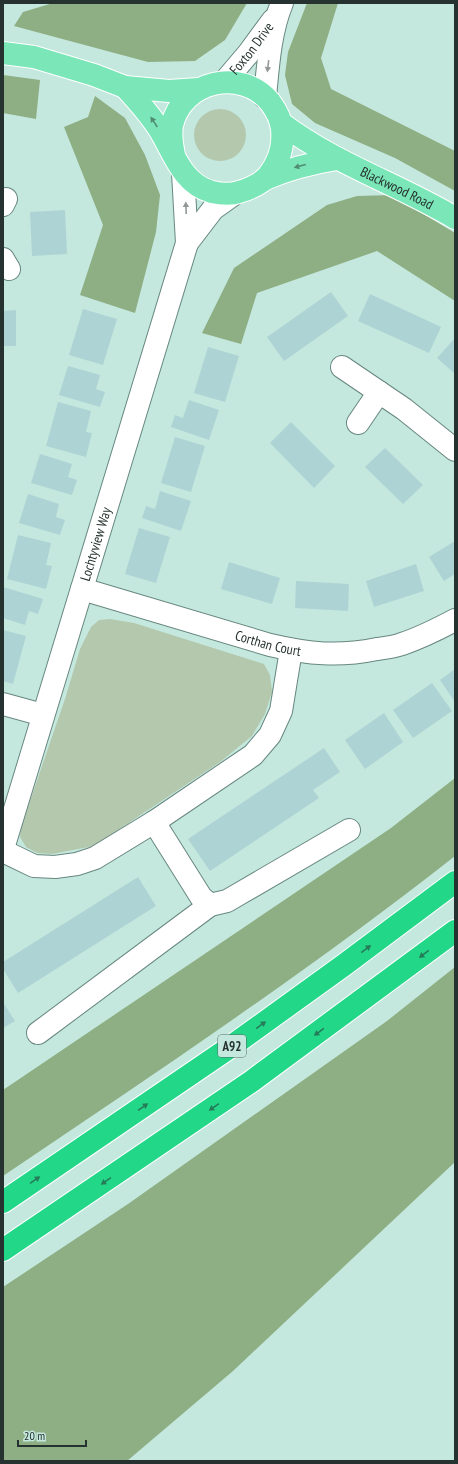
<svg xmlns="http://www.w3.org/2000/svg" width="458" height="1464" viewBox="0 0 458 1464" font-family="'PT Sans Narrow',sans-serif">
	<style>
		.green { fill: #b4c8ad }
		.forest { fill: #8eae83 }
		.building { fill: #aed3d4 }
		.lines { fill: none; stroke-linecap: round; stroke-linejoin: round }
		.minor-casing { stroke: #67877f; stroke-width: 24 }
		.major-casing { stroke: #fff; stroke-width: 24 }
		.highway-casing { stroke: #fff; stroke-width: 24 }
		.minor { stroke: #fff; stroke-width: 22 }
		.major { stroke: #7be7b8; stroke-width: 22 }
		.highway { stroke: #23d789; stroke-width: 22 }
		.oneway { fill: #929897 }
		.oneway2 { fill: #508c74 }
		.oneway3 { fill: #247c58 }
		.labels { text-anchor: middle; stroke-width: 4; stroke-linejoin: round; paint-order: stroke }
		.shield { fill: #c4e8de; stroke: #556964; stroke-width: 1 }
		.shield-label { font-size: 13px; font-weight: bold; fill: #25322f }
		.street-label { font-size: 14px; fill: #25322f; stroke: #c4e8de }
	</style>
	<rect width="100%" height="100%" fill="#c4e8de"/>
	<!-- green -->
	<g class="green">
		<circle cx="220" cy="135" r="26"/>
		<polygon points="110,619 134,623 264,664 270,675 272,692 265,714 252,736 220,762 94,846 52,854 37,853 26,847 20,837 21,827 65,699 80,649 91,627 99,620"/>
	</g>
	<!-- forest -->
	<g class="forest">
		<polygon points="53,3 247,3 225,40 195,61 148,62 14,26 23,12"/>
		<polygon points="307,3 338,3 321,58 331,89 455,151 455,191 395,158 315,123 292,104 285,75 288,52"/>
		<polygon points="3,75 40,80 36,119 3,113"/>
		<polygon points="95,96 125,118 145,155 160,195 156,232 135,313 80,295 103,225 64,127 88,117"/>
		<polygon points="392,195 455,233 455,301 377,251 257,293 241,344 202,333 234,268 327,205 357,196"/>
		<path d="M 455,778 L 455,856 C 310,970 156,1073 3,1176 L 3,1090 L 391,828 Z"/>
		<polygon points="455,967 455,1162 233,1371 127,1461 3,1461 3,1287 128,1204 387,1021"/>
	</g>
	<!-- building -->
	<g class="building">
		<polygon points="65,210 67,254 32,256 30,212"/>
		<polygon points="331,292 348,316 284,361 267,337"/>
		<polygon points="370,294 441,327 429,353 358,321"/>
		<polygon points="83,309 117,319 103,365 69,355"/>
		<polygon points="16,310 16,346 3,346 3,311"/>
		<polygon points="455,338 455,374 437,358"/>
		<polygon points="208,347 239,356 225,402 194,393"/>
		<polygon points="68,366 100,375 96,389 105,392 100,407 59,395"/>
		<polygon points="189,400 219,410 209,440 171,427 175,415 183,418"/>
		<polygon points="58,402 91,411 86,432 92,433 86,457 46,446"/>
		<polygon points="291,422 335,466 314,488 270,443"/>
		<polygon points="175,437 205,446 191,492 161,483"/>
		<polygon points="385,448 423,485 403,504 365,467"/>
		<polygon points="40,454 72,464 68,477 77,480 72,495 31,483"/>
		<polygon points="160,491 191,501 181,531 142,518 146,506 155,509"/>
		<polygon points="28,494 59,504 56,517 65,520 60,535 19,523"/>
		<polygon points="139,528 170,537 156,583 125,574"/>
		<polygon points="18,535 51,543 46,565 52,566 46,589 7,579"/>
		<polygon points="455,541 455,574 444,581 429,557"/>
		<polygon points="229,562 280,578 272,604 221,589"/>
		<polygon points="416,564 424,591 374,607 366,581"/>
		<polygon points="296,581 349,584 348,611 295,608"/>
		<polygon points="3,587 43,599 38,614 29,611 25,625 3,618"/>
		<polygon points="3,630 26,636 13,684 3,681"/>
		<polygon points="455,669 455,702 440,680"/>
		<polygon points="432,683 452,711 413,738 393,710"/>
		<polygon points="384,713 403,742 365,769 345,740"/>
		<polygon points="324,748 340,772 313,790 319,798 210,871 188,839"/>
		<polygon points="138,877 156,906 18,993 3,969 3,962"/>
		<polygon points="3,1002 15,1021 3,1028"/>
	</g>
	<g class="lines">
		<!-- minor casing -->
		<g class="minor-casing">
			<g id="minor">
				<path id="s1" d="M 225,81 L 248,54 L 273,20"/>
				<path d="M 265,97 C 268,66 270,32 282,3"/>
				<polyline points="3,205 6,199"/>
				<polyline points="187,243 213,209 234,194"/>
				<polyline points="3,259 9,269"/>
				<polyline points="342,367 404,409 455,450"/>
				<polyline points="358,423 379,392"/>
				<path id="s2" d="M 82,589 L 270,645 C 309,654 338,657 377,649 C 385,648 394,647 402,644 C 420,638 438,629 455,620"/>
				<polyline points="3,704 43,715"/>
				<polyline points="154,822 201,897 210,905 227,901 349,830"/>
				<path id="s3" d="M 3,845 L 5,842 L 187,243 L 183,173"/>
				<polyline points="3,851 34,866 55,867 77,864 95,858 154,822 253,755 270,735 281,711 291,650"/>
				<polyline points="38,1033 210,905"/>
			</g>
		</g>
		<!-- major casing -->
		<g class="major-casing">
			<g id="major">
				<polyline points="3,53 34,57 94,75 125,87 169,91 199,89"/>
				<path d="M 125,87 C 137,100 149,113 159,129 C 174,153 182,184 212,192 C 221,194 230,195 239,192 C 249,189 260,185 268,176 C 279,162 284,147 282,129 C 281,119 276,110 270,102 C 241,67 182,81 172,125 C 170,136 172,145 174,155"/>
				<path id="s4" d="M 281,123 C 335,164 398,184 455,218"/>
				<path d="M 265,179 C 289,169 312,163 337,159"/>
			</g>
		</g>
		<!-- highway casing -->
		<g class="highway-casing">
			<g id="highway">
				<polyline points="3,1202 229,1048 344,965 455,882"/>
				<polyline points="3,1250 252,1081 455,931"/>
			</g>
		</g>
		<!-- minor -->
		<use href="#minor" class="minor"/>
		<!-- major -->
		<use href="#major" class="major"/>
		<!-- highway -->
		<use href="#highway" class="highway"/>
	</g>
	<!-- one-way arrows -->
	<defs><path id="oneway-solid" d="M-6-.8H1V-3.2L6.5 0L1 3.2V.8H-6Z"/></defs>
	<g class="oneway">
		<use href="#oneway-solid" transform="translate(268 66) rotate(97)"/>
		<use href="#oneway-solid" transform="translate(186 208) rotate(-92)"/>
	</g>
	<g class="oneway2">
		<use href="#oneway-solid" transform="translate(154 122) rotate(-123)"/>
		<use href="#oneway-solid" transform="translate(300 166) rotate(165)"/>
	</g>
	<g class="oneway3">
		<use href="#oneway-solid" transform="translate(366 949) rotate(-37)"/>
		<use href="#oneway-solid" transform="translate(424 954) rotate(143)"/>
		<use href="#oneway-solid" transform="translate(261 1025) rotate(-36)"/>
		<use href="#oneway-solid" transform="translate(319 1032) rotate(144)"/>
		<use href="#oneway-solid" transform="translate(143 1107) rotate(-35)"/>
		<use href="#oneway-solid" transform="translate(214 1107) rotate(145)"/>
		<use href="#oneway-solid" transform="translate(35 1180) rotate(-34)"/>
		<use href="#oneway-solid" transform="translate(106 1181) rotate(146)"/>
	</g>
	<g class="labels">
		<!-- shield labels -->
		<rect class="shield" x="218" y="1035" width="28" height="22" rx="3"/>
		<g class="shield-label">
			<text x="232" y="1051">A92</text>
		</g>
		<!-- street labels -->
		<g class="street-label">
			<text dy="5" stroke="none"><textPath href="#s1" startOffset="42">Foxton Drive</textPath></text>
			<text dy="5" stroke="none"><textPath href="#s4" startOffset="133">Blackwood Road</textPath></text>
			<text dy="5" stroke="none"><textPath href="#s3" startOffset="315">Lochtyview Way</textPath></text>
			<text dy="5" stroke="none"><textPath href="#s2" startOffset="194">Corthan Court</textPath></text>
		</g>
	</g>
	<!-- border -->
	<rect width="458" height="1464" fill="none" stroke="#25322f" stroke-width="8"/>
	<!-- scale -->
	<path d="M18 1440v6h68v-6" fill="none" stroke="#25322f" stroke-width="2"/>
	<text x="24" y="1440" font-size="12" fill="#25322f" stroke="#c4e8de" stroke-width="3" paint-order="stroke">20 m</text>
</svg>
